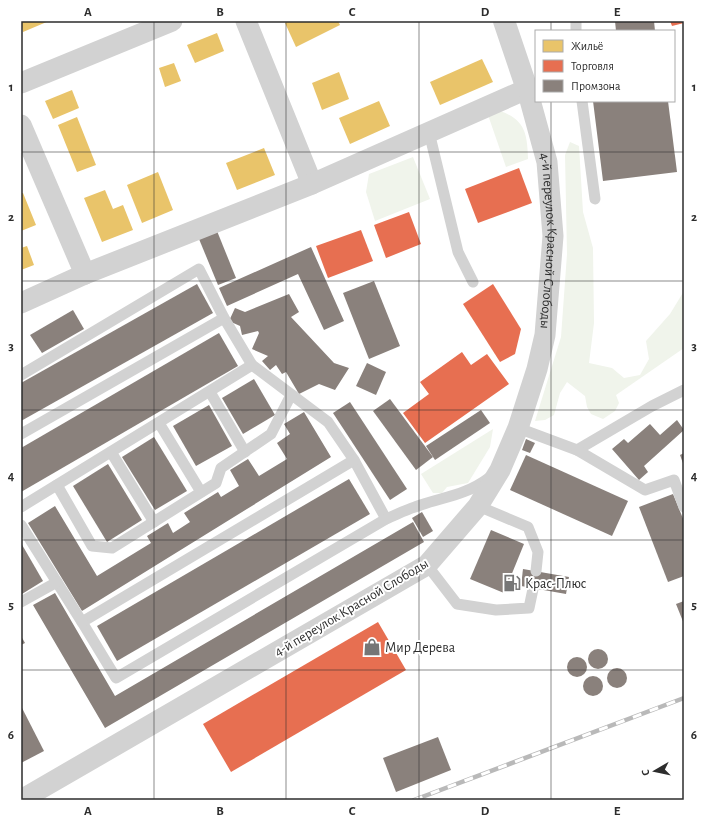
<svg xmlns="http://www.w3.org/2000/svg" width="705" height="821" viewBox="0 0 705 821" font-family="'Alegreya Sans',sans-serif">
	<style>
		.green { fill: #f0f4eb }
		.homes { fill: #e9c46a }
		.shops { fill: #e76f51 }
		.industry { fill: #8a817c }
		.lines { fill: none; stroke-linecap: round; stroke-linejoin: round }
		.service { stroke: #d2d2d2; stroke-width: 11 }
		.minor { stroke: #d2d2d2; stroke-width: 21 }
		.tertiary { stroke: #d2d2d2; stroke-width: 22 }
		.rail-casing { stroke: #b9b9b9; stroke-width: 4.5 }
		.rail { stroke: #fff; stroke-width: 3; stroke-dasharray: 9; stroke-linecap: butt }
		.grid { fill: none; stroke: #2d2d2d; stroke-width: 1; stroke-opacity: 0.55 }
		.labels { text-anchor: middle; stroke-width: 4; stroke-linejoin: round; paint-order: stroke }
		.street-label { font-size: 14px; fill: #2d2d2d; stroke: #fff }
		.poi-label { font-size: 14px; fill: #2d2d2d; stroke: #fff; text-anchor: start }
		.neatline { fill: none; stroke: #2d2d2d; stroke-width: 1.5 }
		.grid-label { font-size: 13px; text-anchor: middle; font-weight: bold; fill: #2d2d2d }
	</style>
	<rect width="100%" height="100%" fill="#fff"/>
	<!-- green -->
	<g class="green">
		<path d="M 500,111 C 526,120 527,135 528,159 L 506,167 L 488,115 Z"/>
		<polygon points="570,142 579,146 583,212 593,248 594,323 589,363 612,368 624,378 640,375 649,359 646,341 670,314 684,291 684,348 616,395 619,403 615,411 603,419 591,414 587,407 585,396 567,382 560,393 554,415 545,420 535,421 561,337 567,254 565,155"/>
		<polygon points="413,157 430,199 375,221 366,192 369,174"/>
		<polygon points="493,429 490,447 468,483 447,487 442,493 433,493 421,474"/>
	</g>
	<!-- homes -->
	<g class="homes">
		<polygon points="21,21 49,21 23,32"/>
		<polygon points="289,21 338,21 340,25 296,47 285,23"/>
		<polygon points="217,33 224,51 195,63 187,45"/>
		<polygon points="482,59 493,82 440,105 430,82"/>
		<polygon points="174,63 181,81 165,87 159,68"/>
		<polygon points="339,72 349,99 322,110 312,83"/>
		<polygon points="72,90 79,108 53,119 45,101"/>
		<polygon points="379,101 390,126 350,144 339,118"/>
		<polygon points="77,117 96,165 77,172 58,125"/>
		<polygon points="264,148 275,175 237,190 226,163"/>
		<polygon points="158,172 173,210 142,223 127,185"/>
		<polygon points="105,190 113,209 123,205 133,230 102,242 84,198"/>
		<polygon points="21,193 23,193 36,225 21,231"/>
		<polygon points="27,246 34,265 21,270 21,248"/>
	</g>
	<!-- shops -->
	<g class="shops">
		<polygon points="670,21 684,21 684,23 672,26"/>
		<polygon points="519,168 532,203 478,223 465,189"/>
		<polygon points="409,212 421,244 386,258 374,225"/>
		<polygon points="361,230 373,261 328,278 316,246"/>
		<polygon points="493,284 521,329 515,354 500,362 463,304"/>
		<polygon points="462,352 471,365 487,354 509,384 425,443 403,413 429,394 420,382"/>
		<polygon points="378,622 406,670 231,772 203,724"/>
	</g>
	<!-- industry -->
	<g class="industry">
		<polygon points="615,21 654,21 655,31 616,31"/>
		<polygon points="593,101 668,101 677,172 603,181"/>
		<polygon points="217,231 236,278 218,285 199,239"/>
		<polygon points="311,247 344,321 324,330 298,274 227,306 219,288"/>
		<polygon points="374,281 400,346 369,359 343,293"/>
		<polygon points="197,284 213,313 21,421 21,383"/>
		<polygon points="289,294 299,312 291,317 334,363 349,368 335,390 319,384 299,394 286,372 282,374 276,365 270,370 262,361 268,356 252,349 259,333 258,331 242,335 240,326 229,321 235,308 245,312"/>
		<polygon points="73,310 84,329 42,353 30,335"/>
		<polygon points="219,333 238,366 21,492 21,448"/>
		<polygon points="367,363 386,372 376,395 356,386"/>
		<polygon points="254,379 275,415 243,434 222,398"/>
		<polygon points="390,399 433,457 416,470 373,411"/>
		<polygon points="350,402 407,489 390,500 333,413"/>
		<polygon points="209,405 232,446 196,466 173,426"/>
		<polygon points="481,410 490,423 435,460 426,446"/>
		<polygon points="304,412 331,457 82,611 28,523 55,506 97,576 151,543 147,536 168,523 173,533 190,522 184,513 218,492 221,497 239,486 230,470 248,459 259,476 287,459 277,443 290,434 284,424"/>
		<polygon points="677,420 684,430 644,466 648,472 639,480 612,449 624,439 628,443 650,424 660,435"/>
		<polygon points="154,437 187,491 155,510 122,457"/>
		<polygon points="526,439 535,443 530,453 522,450"/>
		<polygon points="684,453 684,466 680,455"/>
		<polygon points="526,455 628,501 612,536 510,490"/>
		<polygon points="108,464 142,520 107,542 73,486"/>
		<polygon points="349,479 370,514 117,661 97,626"/>
		<polygon points="673,494 684,521 684,576 668,582 639,507"/>
		<polygon points="422,512 433,531 423,537 412,518"/>
		<polygon points="413,522 424,542 105,728 33,605 55,593 115,696"/>
		<polygon points="491,530 524,544 504,593 470,579"/>
		<polygon points="21,543 43,581 22,594 21,592"/>
		<polygon points="523,569 569,577 566,594 521,586"/>
		<polygon points="684,601 684,624 676,604"/>
		<polygon points="21,636 25,643 21,645"/>
		<circle cx="598" cy="659" r="10"/>
		<circle cx="577" cy="667" r="10"/>
		<circle cx="617" cy="678" r="10"/>
		<circle cx="593" cy="686" r="10"/>
		<polygon points="21,706 44,751 21,763"/>
		<polygon points="438,737 451,770 396,792 383,758"/>
	</g>
	<g class="lines">
		<!-- service -->
		<g class="service">
			<polyline points="576,21 576,31"/>
			<polyline points="582,101 595,199"/>
			<polyline points="429,132 458,252 473,282"/>
			<polyline points="21,375 199,269 224,318 252,365 328,422 354,460 386,519"/>
			<polyline points="210,392 245,452"/>
			<polyline points="159,423 201,492"/>
			<polyline points="518,428 577,450 652,406 684,390"/>
			<polyline points="21,434 224,318"/>
			<polyline points="577,450 645,490 674,480 684,507"/>
			<polyline points="111,452 154,522"/>
			<path d="M 354,460 L 82,622 L 116,678 L 386,519 C 396,515 405,510 415,507 C 442,497 465,496 489,478"/>
			<polyline points="57,485 92,546 112,548 216,483 221,468 271,434 291,395"/>
			<polyline points="478,506 528,527 538,552 536,571"/>
			<polyline points="21,507 252,365"/>
			<polyline points="21,525 82,622"/>
			<polyline points="427,565 457,604 496,610 529,608 533,589"/>
			<polyline points="21,602 57,582"/>
		</g>
		<!-- minor -->
		<g class="minor">
			<polyline points="246,21 312,184"/>
			<polyline points="21,83 172,21"/>
			<polyline points="21,125 85,274"/>
			<path id="s1" d="M 21,303 L 85,274 L 312,184 L 527,89 L 547,162 L 553,236 L 545,335 L 537,369 L 518,428 L 500,470 L 478,506 L 427,565 L 21,800"/>
		</g>
		<!-- tertiary -->
		<polyline class="tertiary" points="504,21 527,89"/>
		<!-- rail casing -->
		<g class="rail-casing">
			<polyline id="rail" points="414,800 684,698"/>
		</g>
		<!-- rail -->
		<use href="#rail" class="rail"/>
	</g>
	<!-- grid -->
	<path class="grid" d="M 154,21 L 154,800M 286,21 L 286,800M 419,21 L 419,800M 551,21 L 551,31M 551,101 L 551,800M 21,152 L 684,152M 21,281 L 684,281M 21,410 L 684,410M 21,540 L 684,540M 21,670 L 684,670"/>
	<!-- icons -->
	<defs>
		<g id="fuel-bare" transform="scale(1.38)"><path d="M-5.5-6h7V0h2V4h1.3V-2.5L3-4.5l.8-.8L6-3V5H2.5V1h-1V6h-7ZM-4.2-4.7v3.2H.2V-4.7Z" fill="#767676" stroke="#fff" stroke-width="2.5" paint-order="stroke"/></g>
		<g id="shop-bare" transform="scale(1.38)"><path d="M-5-2.5h2.3a2.7 3.5 0 0 1 5.4 0H5L5.5 6h-11ZM-1.5-2.5h3a1.5 2.3 0 0 0-3 0Z" fill="#767676" stroke="#fff" stroke-width="2.5" paint-order="stroke"/></g>
	</defs>
	<g fill-rule="evenodd">
		<use href="#fuel-bare" x="512" y="583"/>
		<use href="#shop-bare" x="372" y="647"/>
	</g>
	<g class="labels">
		<!-- street labels -->
		<g class="street-label">
			<text dy="5" stroke="none"><textPath href="#s1" startOffset="704">4-й переулок Красной Слободы</textPath></text>
			<text transform="translate(351 607) rotate(-31)" y="5">4-й переулок Красной Слободы</text>
		</g>
		<!-- poi labels -->
		<g class="poi-label">
			<text x="525" y="588">Крас-Плюс</text>
			<text x="385" y="652">Мир Дерева</text>
		</g>
	</g>
	<!-- border -->
	<rect width="705" height="821" fill="none" stroke="#ffffff" stroke-width="44"/>
	<!-- legend -->
	<rect x="535" y="30" width="140" height="72" fill="#ffffff" stroke="#ababab"/>
	<rect x="543" y="40" width="20" height="12" fill="#e9c46a" stroke="#ababab"/>
	<text x="571" y="50" font-size="12" fill="#2d2d2d">Жильё</text>
	<rect x="543" y="60" width="20" height="12" fill="#e76f51" stroke="#ababab"/>
	<text x="571" y="70" font-size="12" fill="#2d2d2d">Торговля</text>
	<rect x="543" y="80" width="20" height="12" fill="#8a817c" stroke="#ababab"/>
	<text x="571" y="90" font-size="12" fill="#2d2d2d">Промзона</text>
	<!-- north arrow -->
	<g transform="translate(655 771) rotate(261)" stroke="#ffffff" stroke-width="3" paint-order="stroke">
	<path d="M0-3L7 15L0 10L-7 15Z" fill="#2d2d2d"/>
	<text y="-6" font-size="11" font-weight="bold" text-anchor="middle" fill="#2d2d2d">С</text>
	</g>
	<rect x="22" y="22" width="661" height="777" class="neatline"/>
	<g class="grid-label">
		<text x="88" y="16">A</text>
		<text x="220" y="16">B</text>
		<text x="352" y="16">C</text>
		<text x="485" y="16">D</text>
		<text x="617" y="16">E</text>
		<text x="11" y="91">1</text>
		<text x="694" y="91">1</text>
		<text x="11" y="221">2</text>
		<text x="694" y="221">2</text>
		<text x="11" y="350">3</text>
		<text x="694" y="350">3</text>
		<text x="11" y="480">4</text>
		<text x="694" y="480">4</text>
		<text x="11" y="609">5</text>
		<text x="694" y="609">5</text>
		<text x="11" y="739">6</text>
		<text x="694" y="739">6</text>
		<text x="88" y="815">A</text>
		<text x="220" y="815">B</text>
		<text x="352" y="815">C</text>
		<text x="485" y="815">D</text>
		<text x="617" y="815">E</text>
	</g>
</svg>
